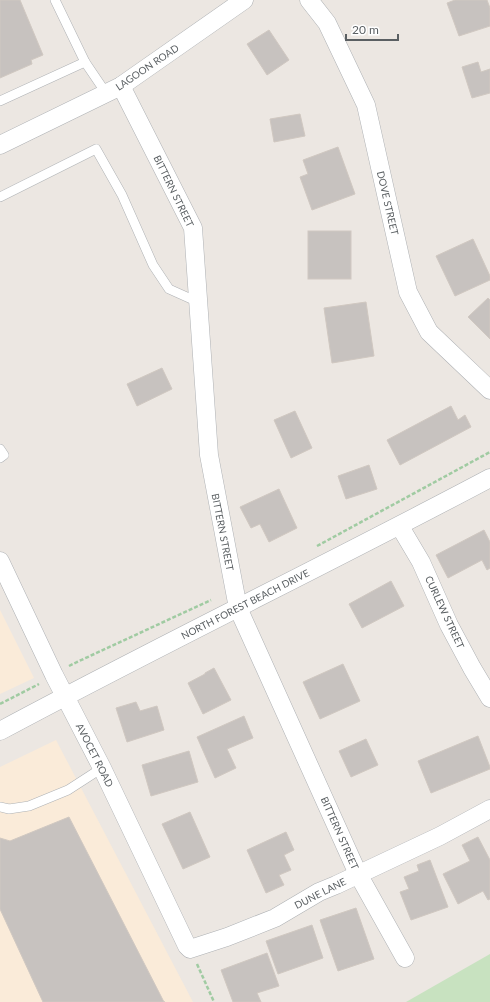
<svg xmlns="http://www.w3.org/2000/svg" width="490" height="1002" viewBox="0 0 490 1002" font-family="Lato,sans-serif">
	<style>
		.commercial { fill: #faebd9 }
		.green { fill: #c8e2c0 }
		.building { fill: #c7c2bf; stroke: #d0c8c1 }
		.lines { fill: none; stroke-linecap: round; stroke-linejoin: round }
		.lane-casing { stroke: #aeb1b4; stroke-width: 10 }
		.street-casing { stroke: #aeb1b4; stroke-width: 19 }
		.path { stroke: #a0cba2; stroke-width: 2.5; stroke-dasharray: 4 2; stroke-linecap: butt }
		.lane { stroke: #fff; stroke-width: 9 }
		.street { stroke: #fff; stroke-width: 18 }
		.labels { text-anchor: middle; stroke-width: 4; stroke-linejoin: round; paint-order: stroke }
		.street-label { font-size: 10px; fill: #5a5f62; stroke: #fff }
	</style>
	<rect width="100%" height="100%" fill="#ece7e2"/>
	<!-- commercial -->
	<g class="commercial">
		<polygon points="0,610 34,678 0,694"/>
		<polygon points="56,740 193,1002 164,1002 10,841 0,838 0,767"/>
		<polygon points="0,909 43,1002 0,1002"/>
	</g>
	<!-- green -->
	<polygon class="green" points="490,954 490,1002 406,1002"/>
	<!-- building -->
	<g class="building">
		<polygon points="0,0 20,0 43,55 31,60 32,64 0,78"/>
		<polygon points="455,0 487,0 490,8 490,26 459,36 447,3"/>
		<polygon points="269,30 289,60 267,75 247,44"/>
		<polygon points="478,62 481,72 490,69 490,93 472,98 462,67"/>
		<polygon points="300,114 305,136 274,142 270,119"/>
		<polygon points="338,147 355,194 312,210 300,177 308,174 303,160"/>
		<rect x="308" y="231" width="43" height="48"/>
		<polygon points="473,239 490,276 490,280 455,296 436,256"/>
		<polygon points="488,298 490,300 490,339 468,317"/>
		<polygon points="366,302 374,356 332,363 324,308"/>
		<polygon points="162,368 172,389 137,406 127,384"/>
		<polygon points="451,406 458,420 465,415 471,427 400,465 387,440"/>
		<polygon points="295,411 312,448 291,458 274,420"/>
		<polygon points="369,465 377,489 346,499 338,476"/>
		<polygon points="279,489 297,528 269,542 260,524 251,528 240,507"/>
		<polygon points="484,530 490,542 490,568 487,570 482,560 448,578 436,555"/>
		<polygon points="391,581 404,606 362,628 349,604"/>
		<polygon points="343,664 360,701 320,719 303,682"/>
		<polygon points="214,668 231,700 203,714 188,683 205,674 205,673"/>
		<polygon points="136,702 140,711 157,706 164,730 127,742 116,708"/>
		<polygon points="244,716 253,738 227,749 236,768 215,778 197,737"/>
		<polygon points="478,736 490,767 490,769 431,793 418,761"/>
		<polygon points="366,739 378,765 351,777 339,751"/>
		<polygon points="189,751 198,782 151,796 142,765"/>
		<polygon points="190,812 210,857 183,869 162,824"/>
		<polygon points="69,817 164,1002 165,1002 43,1002 0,909 0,838 10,841"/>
		<polygon points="286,832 294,850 284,855 291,870 279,875 284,885 266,893 247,850"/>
		<polygon points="478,837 490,860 490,899 488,900 483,891 458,904 443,874 470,861 462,845"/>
		<polygon points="430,860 448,907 411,920 400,892 409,889 404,877 419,871 417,865"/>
		<polygon points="356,908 374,959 338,971 320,920"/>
		<polygon points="312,925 323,958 278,974 266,941"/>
		<polygon points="267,953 279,986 257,993 261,1002 233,1002 221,970"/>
	</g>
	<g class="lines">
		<!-- lane casing -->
		<g class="lane-casing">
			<g id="lane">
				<polyline points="55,0 85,62 106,93"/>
				<polyline points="0,101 85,62"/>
				<polyline points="0,197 96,149 122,195 153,265 169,289 198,302"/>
				<polyline points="0,449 4,455 0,458"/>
				<polyline points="0,807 9,809 29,806 68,790 102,768"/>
			</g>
		</g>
		<!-- street casing -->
		<g class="street-casing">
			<g id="street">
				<polyline points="309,0 327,23 366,105 408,292 429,332 490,390"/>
				<polyline points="121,86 193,228 209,455 238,608 358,874 405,958"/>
				<polyline points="0,145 121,86 244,0"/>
				<polyline points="401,525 402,530 421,562 449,625 472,668 490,698"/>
				<polyline points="0,561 54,675 102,768 187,946 190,949 227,937 275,918 319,892 336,885 440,836 490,809"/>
				<path d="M 0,731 C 162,644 328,564 490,478"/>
			</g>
		</g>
		<!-- path -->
		<g class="path">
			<polyline points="317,546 490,452"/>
			<polyline points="69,666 77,662 211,600"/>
			<polyline points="0,704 39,684"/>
			<polyline points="197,964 214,1002"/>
		</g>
		<!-- lane -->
		<use href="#lane" class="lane"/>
		<!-- street -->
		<use href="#street" class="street"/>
	</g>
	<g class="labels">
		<!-- street labels -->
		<g class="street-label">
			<text transform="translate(147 67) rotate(-34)" y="4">LAGOON ROAD</text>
			<text transform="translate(174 191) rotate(64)" y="4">BITTERN STREET</text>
			<text transform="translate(388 203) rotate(77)" y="4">DOVE STREET</text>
			<text transform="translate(223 532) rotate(79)" y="4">BITTERN STREET</text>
			<text transform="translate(245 604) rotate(-27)" y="4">NORTH FOREST BEACH DRIVE</text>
			<text transform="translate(445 612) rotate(65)" y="4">CURLEW STREET</text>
			<text transform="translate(95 755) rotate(63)" y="4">AVOCET ROAD</text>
			<text transform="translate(340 833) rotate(66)" y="4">BITTERN STREET</text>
			<text transform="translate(320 893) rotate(-27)" y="4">DUNE LANE</text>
		</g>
	</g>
	<!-- scale -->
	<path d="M346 34v6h52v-6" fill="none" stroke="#5a5f62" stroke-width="2"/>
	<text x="352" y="34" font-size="12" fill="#5a5f62" stroke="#ffffff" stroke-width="3" paint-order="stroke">20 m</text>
</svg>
